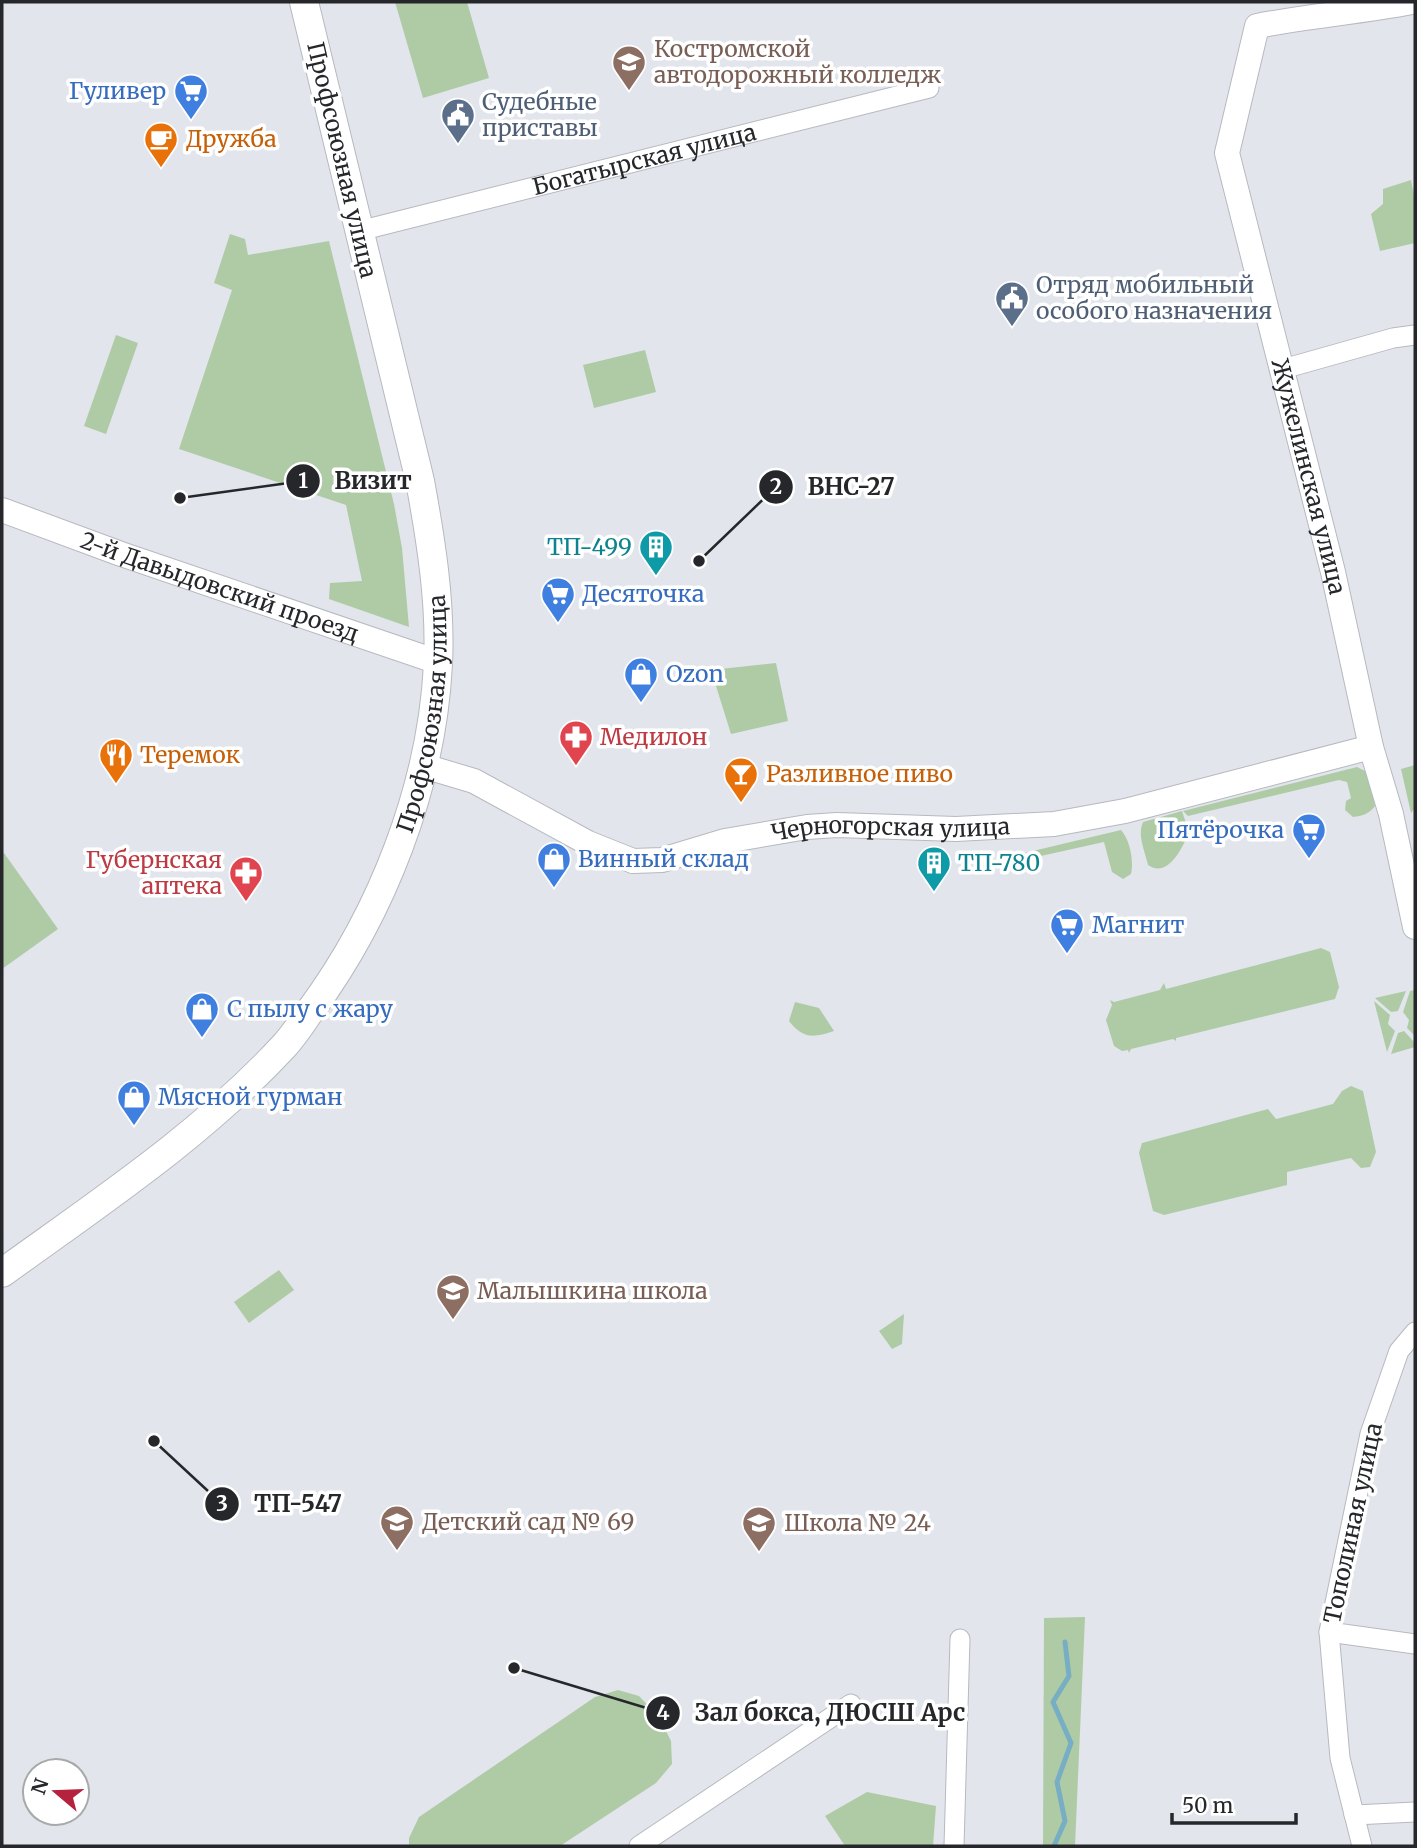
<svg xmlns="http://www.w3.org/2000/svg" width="1417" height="1848" viewBox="0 0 1417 1848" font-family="Merriweather,serif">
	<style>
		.green { fill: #afcba6 }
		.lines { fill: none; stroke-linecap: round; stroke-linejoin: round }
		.stream { stroke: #78aec3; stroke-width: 5 }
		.minor-casing { stroke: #b6b9c0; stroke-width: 21 }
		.tertiary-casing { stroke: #b6b9c0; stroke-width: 26 }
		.secondary-casing { stroke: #b6b9c0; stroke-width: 30 }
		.minor { stroke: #fff; stroke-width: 19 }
		.tertiary { stroke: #fff; stroke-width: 24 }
		.secondary { stroke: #fff; stroke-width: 28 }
		.labels { text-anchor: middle; stroke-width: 7; stroke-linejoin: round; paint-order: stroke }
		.education-label { font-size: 23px; fill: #785e54; stroke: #fff; text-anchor: start }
		.shop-label { font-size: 23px; fill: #366cbe; stroke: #fff; text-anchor: start }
		.service-label { font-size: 23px; fill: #4e5e75; stroke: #fff; text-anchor: start }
		.food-label { font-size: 23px; fill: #c56008; stroke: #fff; text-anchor: start }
		.street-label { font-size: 23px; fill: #26272a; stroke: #fff }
		.culture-label { font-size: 23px; fill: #0d838f; stroke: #fff; text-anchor: end }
		.health-label { font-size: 23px; fill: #be3a42; stroke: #fff; text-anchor: start }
		.leader { fill: none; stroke: #26272a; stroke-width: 2.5 }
		.callout-dot { fill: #26272a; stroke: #fff; stroke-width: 2.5 }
		.mark-label { font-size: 21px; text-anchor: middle; font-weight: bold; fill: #fff }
		.callout-label { font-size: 24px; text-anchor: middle; font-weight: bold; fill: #26272a; stroke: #fff; stroke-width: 7; stroke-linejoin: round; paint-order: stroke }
	</style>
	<rect width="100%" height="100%" fill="#e2e5ec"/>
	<!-- green -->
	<g class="green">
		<polygon points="395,2 467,2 489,78 423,98"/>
		<polygon points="1411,180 1415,200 1415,243 1380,251 1371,214 1383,204 1383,189"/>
		<polygon points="230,234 245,239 248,255 329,241 394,504 402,548 409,627 329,599 330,583 362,581 346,505 179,449 232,290 214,283"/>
		<polygon points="116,335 138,343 106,434 84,426"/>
		<polygon points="645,350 656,392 594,408 583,365"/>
		<polygon points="776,663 788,721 731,734 711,670"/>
		<polygon points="1415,765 1415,808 1411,813 1401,769"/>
		<path d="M 1357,767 L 1367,772 L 1375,806 C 1369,814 1362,816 1353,817 L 1345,810 L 1346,801 L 1351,798 L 1347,782 L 1339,780 L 1188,816 L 1183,811 Z"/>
		<path d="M 1182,811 L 1189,832 C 1183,847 1168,879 1148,865 C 1145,851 1137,835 1143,822 Z"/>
		<path d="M 1121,830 C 1130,840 1134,861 1131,874 L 1123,879 L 1112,872 L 1104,842 L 1000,865 L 991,861 Z"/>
		<polygon points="4,853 58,929 2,969 2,854"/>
		<polygon points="1321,948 1330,952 1339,987 1335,999 1176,1038 1176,1041 1173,1039 1131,1049 1129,1053 1128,1050 1122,1051 1114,1046 1106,1020 1112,1005 1110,1000 1114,1002 1160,990 1164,983 1166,989"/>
		<polygon points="1415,990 1415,1036 1407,1028 1409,1020 1403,1012 1410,991"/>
		<polygon points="1406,991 1398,1011 1391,1012 1375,998"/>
		<polygon points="1374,1001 1390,1015 1388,1024 1395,1031 1387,1052"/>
		<path d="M 795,1002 L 819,1008 L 834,1031 C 813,1038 803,1039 789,1021 Z"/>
		<polygon points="1404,1031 1415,1043 1415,1047 1391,1054 1398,1033"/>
		<polygon points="1351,1086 1363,1091 1376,1152 1370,1167 1361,1168 1351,1158 1287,1172 1287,1185 1164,1215 1153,1211 1139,1153 1142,1143 1268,1109 1276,1119 1333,1104 1342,1091"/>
		<polygon points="279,1270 294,1290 249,1323 234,1302"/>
		<polygon points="904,1314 902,1344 892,1349 879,1331"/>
		<polygon points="1085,1617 1075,1846 1043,1846 1044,1618"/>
		<polygon points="618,1690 639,1696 659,1717 671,1741 672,1764 656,1783 560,1846 409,1846 409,1838 419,1817 595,1697"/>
		<polygon points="867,1792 936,1806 933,1846 845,1846 825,1816"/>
	</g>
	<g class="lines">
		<!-- stream -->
		<polyline class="stream" points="1054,1846 1065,1821 1057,1782 1071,1743 1053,1702 1069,1676 1065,1642"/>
		<!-- minor casing -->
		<g class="minor-casing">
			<g id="minor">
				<path id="s1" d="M 359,231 L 929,88"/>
				<polyline points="1283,369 1393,338 1415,335"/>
				<polyline points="1329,1632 1415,1644"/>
				<polyline points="1354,1815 1415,1812"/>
				<polyline points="639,1846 851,1704"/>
				<polyline points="954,1846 960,1639"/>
				<polyline points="1362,1846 1340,1758 1329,1632 1370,1434 1399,1351 1415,1332"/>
			</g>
		</g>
		<!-- tertiary casing -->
		<g class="tertiary-casing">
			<g id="tertiary">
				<path id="s2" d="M 1412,2 C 1360,12 1308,16 1257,26 L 1227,153 L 1333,572 L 1371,747 L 1391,814 L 1415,927"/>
				<path id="s3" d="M 2,510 L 121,554 L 438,662"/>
				<path id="s4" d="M 424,766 L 474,781 L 588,843 L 633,861 L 662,860 L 725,841 L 807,827 L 837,825 L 956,829 L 1054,824 L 1125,811 L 1371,747"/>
			</g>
		</g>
		<!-- secondary casing -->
		<g class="secondary-casing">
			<g id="secondary">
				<path id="s5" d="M 2,1273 C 100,1202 202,1135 285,1045 C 294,1035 302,1023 310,1011 C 382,914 432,786 438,664 C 441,603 431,541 420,481 L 304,2"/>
			</g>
		</g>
		<!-- minor -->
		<use href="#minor" class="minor"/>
		<!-- tertiary -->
		<use href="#tertiary" class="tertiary"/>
		<!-- secondary -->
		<use href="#secondary" class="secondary"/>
	</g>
	<!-- icons -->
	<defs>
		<g id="university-pin" transform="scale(1.75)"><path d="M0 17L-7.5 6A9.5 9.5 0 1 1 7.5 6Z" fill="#8d6e63" stroke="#fff"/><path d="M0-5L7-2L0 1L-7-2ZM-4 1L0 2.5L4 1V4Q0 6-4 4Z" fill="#fff"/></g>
		<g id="supermarket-pin" transform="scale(1.75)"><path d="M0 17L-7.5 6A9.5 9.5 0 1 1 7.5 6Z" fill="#3f7fe0" stroke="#fff"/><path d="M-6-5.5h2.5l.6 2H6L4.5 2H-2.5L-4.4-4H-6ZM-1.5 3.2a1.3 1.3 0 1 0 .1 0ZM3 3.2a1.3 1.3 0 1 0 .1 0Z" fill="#fff"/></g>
		<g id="civic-pin" transform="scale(1.75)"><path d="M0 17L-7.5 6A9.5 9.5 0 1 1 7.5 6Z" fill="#5c6f8a" stroke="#fff"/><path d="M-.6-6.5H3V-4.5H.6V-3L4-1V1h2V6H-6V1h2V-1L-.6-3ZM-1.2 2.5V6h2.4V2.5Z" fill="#fff"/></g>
		<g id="cafe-pin" transform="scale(1.75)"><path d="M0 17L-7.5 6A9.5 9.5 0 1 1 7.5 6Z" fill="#e8710a" stroke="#fff"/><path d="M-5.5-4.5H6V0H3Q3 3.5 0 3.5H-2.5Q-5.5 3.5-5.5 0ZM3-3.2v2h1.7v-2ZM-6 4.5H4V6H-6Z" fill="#fff"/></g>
		<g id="building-pin" transform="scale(1.75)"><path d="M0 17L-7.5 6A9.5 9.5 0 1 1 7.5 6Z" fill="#0f9aa8" stroke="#fff"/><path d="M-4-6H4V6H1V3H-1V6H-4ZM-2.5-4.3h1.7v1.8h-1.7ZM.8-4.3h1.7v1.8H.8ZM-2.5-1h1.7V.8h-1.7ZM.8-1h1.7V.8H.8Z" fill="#fff"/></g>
		<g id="shop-pin" transform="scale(1.75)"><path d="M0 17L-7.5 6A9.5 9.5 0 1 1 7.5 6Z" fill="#3f7fe0" stroke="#fff"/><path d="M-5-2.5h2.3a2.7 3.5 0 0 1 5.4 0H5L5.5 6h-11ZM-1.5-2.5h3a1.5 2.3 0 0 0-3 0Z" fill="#fff"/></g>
		<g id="pharmacy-pin" transform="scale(1.75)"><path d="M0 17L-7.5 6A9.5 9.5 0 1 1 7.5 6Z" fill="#e0444e" stroke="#fff"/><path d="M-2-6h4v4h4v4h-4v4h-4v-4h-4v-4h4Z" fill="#fff"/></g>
		<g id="restaurant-pin" transform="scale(1.75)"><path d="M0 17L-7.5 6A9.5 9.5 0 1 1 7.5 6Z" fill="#e8710a" stroke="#fff"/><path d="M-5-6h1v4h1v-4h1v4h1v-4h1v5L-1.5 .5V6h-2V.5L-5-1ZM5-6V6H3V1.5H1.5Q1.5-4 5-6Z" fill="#fff"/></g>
		<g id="bar-pin" transform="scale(1.75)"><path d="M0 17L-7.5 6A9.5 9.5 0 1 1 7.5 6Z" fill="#e8710a" stroke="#fff"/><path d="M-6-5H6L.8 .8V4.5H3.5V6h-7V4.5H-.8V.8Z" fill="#fff"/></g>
		<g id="school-pin" transform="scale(1.75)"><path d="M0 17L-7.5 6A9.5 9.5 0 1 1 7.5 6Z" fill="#8d6e63" stroke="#fff"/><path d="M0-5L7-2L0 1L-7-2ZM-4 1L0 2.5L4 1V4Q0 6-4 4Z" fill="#fff"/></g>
	</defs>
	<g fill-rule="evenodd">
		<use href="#university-pin" x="629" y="62"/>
		<use href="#supermarket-pin" x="191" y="91"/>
		<use href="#civic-pin" x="458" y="115"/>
		<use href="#cafe-pin" x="161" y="139"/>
		<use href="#civic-pin" x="1012" y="298"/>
		<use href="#building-pin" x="656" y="547"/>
		<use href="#supermarket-pin" x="558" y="594"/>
		<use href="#shop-pin" x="641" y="674"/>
		<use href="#pharmacy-pin" x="576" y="737"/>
		<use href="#restaurant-pin" x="116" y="755"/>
		<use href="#bar-pin" x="741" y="774"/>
		<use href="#supermarket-pin" x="1309" y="830"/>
		<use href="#shop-pin" x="554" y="859"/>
		<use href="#building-pin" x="934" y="863"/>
		<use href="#pharmacy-pin" x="246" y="873"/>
		<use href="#supermarket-pin" x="1067" y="925"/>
		<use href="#shop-pin" x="202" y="1009"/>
		<use href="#shop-pin" x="134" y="1097"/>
		<use href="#school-pin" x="453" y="1291"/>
		<use href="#school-pin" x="397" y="1522"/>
		<use href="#school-pin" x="759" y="1523"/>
	</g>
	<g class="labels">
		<!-- education labels -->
		<g class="education-label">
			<text x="654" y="57">Костромской<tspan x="654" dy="26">автодорожный колледж</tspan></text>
			<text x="477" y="1299">Малышкина школа</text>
			<text x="422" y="1530">Детский сад № 69</text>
			<text x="784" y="1531">Школа № 24</text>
		</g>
		<!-- shop labels -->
		<g class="shop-label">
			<text x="166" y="99" text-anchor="end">Гуливер</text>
			<text x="582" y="602">Десяточка</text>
			<text x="666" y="682">Ozon</text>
			<text x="1284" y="838" text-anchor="end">Пятёрочка</text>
			<text x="578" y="867">Винный склад</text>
			<text x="1092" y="933">Магнит</text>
			<text x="227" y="1017">С пылу с жару</text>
			<text x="158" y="1105">Мясной гурман</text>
		</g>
		<!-- service labels -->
		<g class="service-label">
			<text x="482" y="110">Судебные<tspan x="482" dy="26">приставы</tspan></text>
			<text x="1036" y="293">Отряд мобильный<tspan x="1036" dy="26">особого назначения</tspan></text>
		</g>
		<!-- food labels -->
		<g class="food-label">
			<text x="186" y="147">Дружба</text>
			<text x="140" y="763">Теремок</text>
			<text x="766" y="782">Разливное пиво</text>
		</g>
		<!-- street labels -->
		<g class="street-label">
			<text dy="8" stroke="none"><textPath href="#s1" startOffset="294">Богатырская улица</textPath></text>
			<text transform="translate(342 160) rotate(77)" y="8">Профсоюзная улица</text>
			<text dy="8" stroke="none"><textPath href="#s2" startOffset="621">Жужелинская улица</textPath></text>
			<text dy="8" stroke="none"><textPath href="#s3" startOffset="231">2-й Давыдовский проезд</textPath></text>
			<text dy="8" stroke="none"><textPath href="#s5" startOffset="730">Профсоюзная улица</textPath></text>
			<text dy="8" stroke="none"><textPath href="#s4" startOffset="492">Черногорская улица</textPath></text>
			<text transform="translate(1353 1523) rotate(-78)" y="8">Тополиная улица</text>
		</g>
		<!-- culture labels -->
		<g class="culture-label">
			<text x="632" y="555">ТП-499</text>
			<text x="958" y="871" text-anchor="start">ТП-780</text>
		</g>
		<!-- health labels -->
		<g class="health-label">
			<text x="600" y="745">Медилон</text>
			<text x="222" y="868" text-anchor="end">Губернская<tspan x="222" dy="26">аптека</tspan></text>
		</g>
	</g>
	<!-- callouts -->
	<path class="leader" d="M180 498L303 481M699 561L776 487M154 1441L222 1504M514 1668L663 1713"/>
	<g class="callout-dot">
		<circle cx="180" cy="498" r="7"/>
		<circle cx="699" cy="561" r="7"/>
		<circle cx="154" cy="1441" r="7"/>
		<circle cx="514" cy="1668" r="7"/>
		<circle cx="303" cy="481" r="18"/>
		<circle cx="776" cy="487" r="18"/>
		<circle cx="222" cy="1504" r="18"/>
		<circle cx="663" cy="1713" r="18"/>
	</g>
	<g class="mark-label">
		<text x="303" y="488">1</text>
		<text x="776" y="494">2</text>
		<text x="222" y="1511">3</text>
		<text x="663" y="1720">4</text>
	</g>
	<g class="callout-label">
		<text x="373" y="489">Визит</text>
		<text x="851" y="495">ВНС-27</text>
		<text x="298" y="1512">ТП-547</text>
		<text x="830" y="1721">Зал бокса, ДЮСШ Арс</text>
	</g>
	<!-- border -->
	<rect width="1417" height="1848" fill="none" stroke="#26272a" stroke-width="7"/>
	<!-- north arrow -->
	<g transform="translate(56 1792) rotate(289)"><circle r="33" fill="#ffffff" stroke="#a8a9aa" stroke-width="2"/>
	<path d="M0-5L12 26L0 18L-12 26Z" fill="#b5223e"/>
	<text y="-10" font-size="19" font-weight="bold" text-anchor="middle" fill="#26272a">N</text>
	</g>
	<!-- scale -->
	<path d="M1172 1813v10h124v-10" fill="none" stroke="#26272a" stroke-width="3.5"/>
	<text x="1182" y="1813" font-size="21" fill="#26272a" stroke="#ffffff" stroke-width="5" paint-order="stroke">50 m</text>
</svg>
